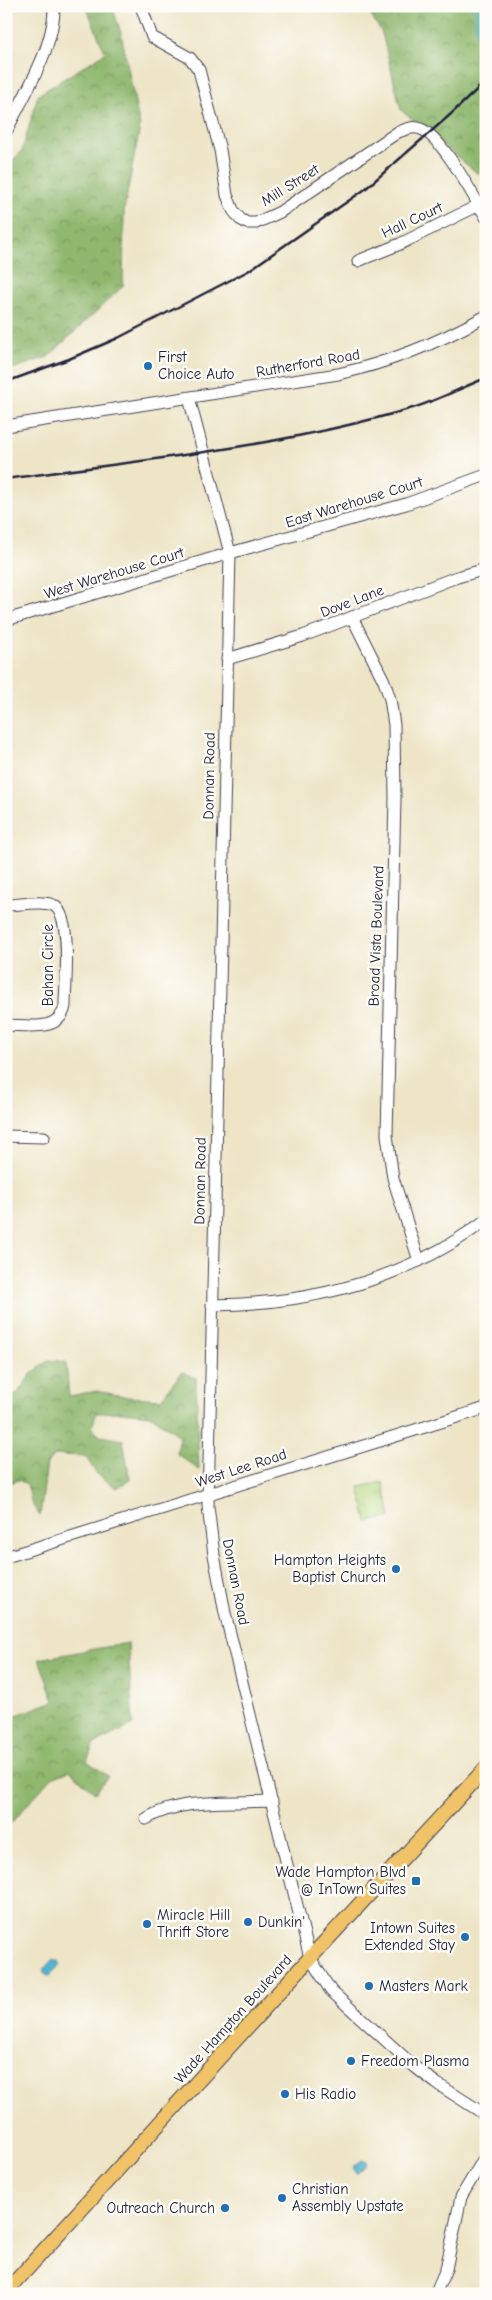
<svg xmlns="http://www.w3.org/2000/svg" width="492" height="2300" viewBox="0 0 492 2300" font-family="'Comic Neue',sans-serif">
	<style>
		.grass { fill: url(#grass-tufts); stroke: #6b7c5e }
		.forest { fill: url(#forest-crowns); stroke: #586d54 }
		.water { fill: url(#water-ripples); stroke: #3a6c86 }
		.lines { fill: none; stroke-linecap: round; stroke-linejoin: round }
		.stream { stroke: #52b5d1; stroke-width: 2.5 }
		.minor-casing { stroke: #413f50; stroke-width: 13 }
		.major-casing { stroke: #413f50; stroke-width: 16 }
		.minor { stroke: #fff; stroke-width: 11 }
		.major { stroke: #f0c369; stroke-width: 14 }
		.rail { stroke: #22223b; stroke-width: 2.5 }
		.poi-dot { fill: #1f6fb2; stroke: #fdfcf7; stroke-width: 2 }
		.labels { text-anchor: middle; stroke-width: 5; stroke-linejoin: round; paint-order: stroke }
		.street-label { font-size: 15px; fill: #22223b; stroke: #fdfcf7 }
		.poi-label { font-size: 15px; fill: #22223b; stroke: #fdfcf7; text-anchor: start }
	</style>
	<defs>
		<pattern id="grass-tufts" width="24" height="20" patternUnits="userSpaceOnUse" patternTransform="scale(1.25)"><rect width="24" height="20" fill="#b4d780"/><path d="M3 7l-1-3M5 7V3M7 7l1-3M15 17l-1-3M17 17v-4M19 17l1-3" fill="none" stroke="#9ab870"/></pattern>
		<pattern id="forest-crowns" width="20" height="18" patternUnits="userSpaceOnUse" patternTransform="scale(1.25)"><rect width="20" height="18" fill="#8fb86e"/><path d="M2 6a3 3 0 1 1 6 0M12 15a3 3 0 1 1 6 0" fill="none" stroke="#74955c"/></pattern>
		<pattern id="water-ripples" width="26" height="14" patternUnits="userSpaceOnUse" patternTransform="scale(1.25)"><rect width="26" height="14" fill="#52b5d1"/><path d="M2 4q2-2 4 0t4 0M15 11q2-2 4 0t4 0" fill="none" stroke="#4493ab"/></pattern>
	</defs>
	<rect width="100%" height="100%" fill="#fdfcf7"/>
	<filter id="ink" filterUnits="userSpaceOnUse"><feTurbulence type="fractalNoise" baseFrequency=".02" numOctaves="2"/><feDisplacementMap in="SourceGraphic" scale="10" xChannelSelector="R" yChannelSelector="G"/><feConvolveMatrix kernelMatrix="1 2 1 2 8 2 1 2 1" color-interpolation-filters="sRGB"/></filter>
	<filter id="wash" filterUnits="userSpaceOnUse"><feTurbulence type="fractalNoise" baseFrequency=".0096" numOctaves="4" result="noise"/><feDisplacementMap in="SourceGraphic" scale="20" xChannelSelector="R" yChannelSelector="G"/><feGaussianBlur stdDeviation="1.12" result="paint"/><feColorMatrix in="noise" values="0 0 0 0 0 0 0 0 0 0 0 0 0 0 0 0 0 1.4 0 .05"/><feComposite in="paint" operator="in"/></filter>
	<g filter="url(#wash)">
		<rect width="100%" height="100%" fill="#eee5c7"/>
		<!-- grass -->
		<polygon class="grass" points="383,1482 391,1517 367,1522 359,1487"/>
		<!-- forest -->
		<g class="forest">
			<polygon points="86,6 112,6 121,33 140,127 124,210 123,286 48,357 6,371 6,167 22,151 38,95 105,53"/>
			<polygon points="365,6 486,6 486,167 478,174 401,110 382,33"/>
			<polygon points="49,1360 66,1362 69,1396 97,1391 128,1397 161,1399 182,1372 196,1378 199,1470 177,1454 180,1436 150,1415 122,1412 96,1413 92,1428 100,1436 123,1440 130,1480 117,1488 97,1474 85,1456 56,1455 47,1463 40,1516 32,1504 27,1484 18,1480 6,1484 6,1395 17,1394 31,1374"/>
			<polygon points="128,1643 133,1725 94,1744 87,1761 108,1776 95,1793 70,1770 52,1777 6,1829 6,1719 54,1701 39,1659"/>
		</g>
		<!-- water -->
		<g class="water">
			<polygon points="53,1959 58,1961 60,1966 50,1976 46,1975 43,1970"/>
			<polygon points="362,2160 366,2162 366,2165 358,2173 355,2173 353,2167"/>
		</g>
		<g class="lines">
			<!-- stream -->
			<polyline class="stream" points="475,6 480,53"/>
		</g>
	</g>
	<g filter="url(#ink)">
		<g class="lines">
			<!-- minor casing -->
			<g class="minor-casing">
				<g id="minor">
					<path d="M 141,6 L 152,37 L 190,58 L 199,70 L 220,150 L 227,195 L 233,210 L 240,219 L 247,223 L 256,223 L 280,212 L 398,132 C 405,130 413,125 421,129 C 443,138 473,196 486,217"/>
					<path d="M 6,132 C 24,95 55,47 54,6"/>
					<polyline points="358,261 400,244 479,205"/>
					<polyline points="189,398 230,553 208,1506 214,1555 225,1613 310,1958 331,1991 415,2067 436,2083 486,2115"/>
					<path d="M 6,426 L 338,374 C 392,362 438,343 486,316"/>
					<polyline points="352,617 384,681 390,699 394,725 395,798 387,1135 393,1178 419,1261"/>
					<polyline points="6,620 230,553 406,504 486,475"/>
					<polyline points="227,659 303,636 454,578 486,569"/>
					<path d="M 6,905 C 20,905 41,900 53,905 C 73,914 65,985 65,1006 C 60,1033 27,1025 6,1025"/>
					<polyline points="6,1136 44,1137"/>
					<path d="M 212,1305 C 311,1304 406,1280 486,1220"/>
					<polyline points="6,1557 486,1408"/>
					<path d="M 146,1819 C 179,1798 233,1803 272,1801"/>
					<polyline points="435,2294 446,2269 461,2197 486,2155"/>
				</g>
			</g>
			<!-- major casing -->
			<g class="major-casing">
				<polyline id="major" points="6,2292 310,1958 486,1768"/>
			</g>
			<!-- minor -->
			<use href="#minor" class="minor"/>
			<!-- major -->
			<use href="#major" class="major"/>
			<!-- rail -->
			<g class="rail">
				<polyline points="6,382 69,359 118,338 248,271 364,190 451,114 486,81"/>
				<path d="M 6,479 C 144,460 283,447 416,407 C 440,399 463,387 486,378"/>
			</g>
		</g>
	</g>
	<!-- markers -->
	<g class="poi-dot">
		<circle cx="148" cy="366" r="5"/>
		<circle cx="396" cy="1569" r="5"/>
		<rect x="411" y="1876" width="10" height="10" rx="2.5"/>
		<circle cx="248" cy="1922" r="5"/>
		<circle cx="147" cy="1924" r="5"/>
		<circle cx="465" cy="1937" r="5"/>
		<circle cx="369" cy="1986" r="5"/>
		<circle cx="351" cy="2061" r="5"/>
		<circle cx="285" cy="2094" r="5"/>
		<circle cx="282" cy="2198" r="5"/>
		<circle cx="225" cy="2208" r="5"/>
	</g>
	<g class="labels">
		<!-- street labels -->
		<g class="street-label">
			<text transform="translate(290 185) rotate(-32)" y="5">Mill Street</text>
			<text transform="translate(412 220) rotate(-25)" y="5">Hall Court</text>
			<text transform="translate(308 363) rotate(-10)" y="5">Rutherford Road</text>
			<text transform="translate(354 502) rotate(-17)" y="5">East Warehouse Court</text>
			<text transform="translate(114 573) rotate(-17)" y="5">West Warehouse Court</text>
			<text transform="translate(352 601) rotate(-21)" y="5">Dove Lane</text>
			<text transform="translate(209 776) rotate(-89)" y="5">Donnan Road</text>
			<text transform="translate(376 936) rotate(-88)" y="5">Broad Vista Boulevard</text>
			<text transform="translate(48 965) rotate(-90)" y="5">Bahan Circle</text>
			<text transform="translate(200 1181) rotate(-89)" y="5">Donnan Road</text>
			<text transform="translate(241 1468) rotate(-18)" y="5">West Lee Road</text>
			<text transform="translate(236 1582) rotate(79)" y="5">Donnan Road</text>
			<text transform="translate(233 2019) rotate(-48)" y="5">Wade Hampton Boulevard</text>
		</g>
		<!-- poi labels -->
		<g class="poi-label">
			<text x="158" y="362">First<tspan x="158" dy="17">Choice Auto</tspan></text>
			<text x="386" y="1565" text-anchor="end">Hampton Heights<tspan x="386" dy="17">Baptist Church</tspan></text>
			<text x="406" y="1877" text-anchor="end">Wade Hampton Blvd<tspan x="406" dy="17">@ InTown Suites</tspan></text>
			<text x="157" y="1920">Miracle Hill<tspan x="157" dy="17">Thrift Store</tspan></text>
			<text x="258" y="1927">Dunkin'</text>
			<text x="455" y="1933" text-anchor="end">Intown Suites<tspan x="455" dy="17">Extended Stay</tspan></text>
			<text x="379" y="1991">Masters Mark</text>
			<text x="361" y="2066">Freedom Plasma</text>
			<text x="295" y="2099">His Radio</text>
			<text x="292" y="2194">Christian<tspan x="292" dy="17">Assembly Upstate</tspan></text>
			<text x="215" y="2213" text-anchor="end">Outreach Church</text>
		</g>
	</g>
	<!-- margin -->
	<rect width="492" height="2300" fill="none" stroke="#fdfcf7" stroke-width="25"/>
</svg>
